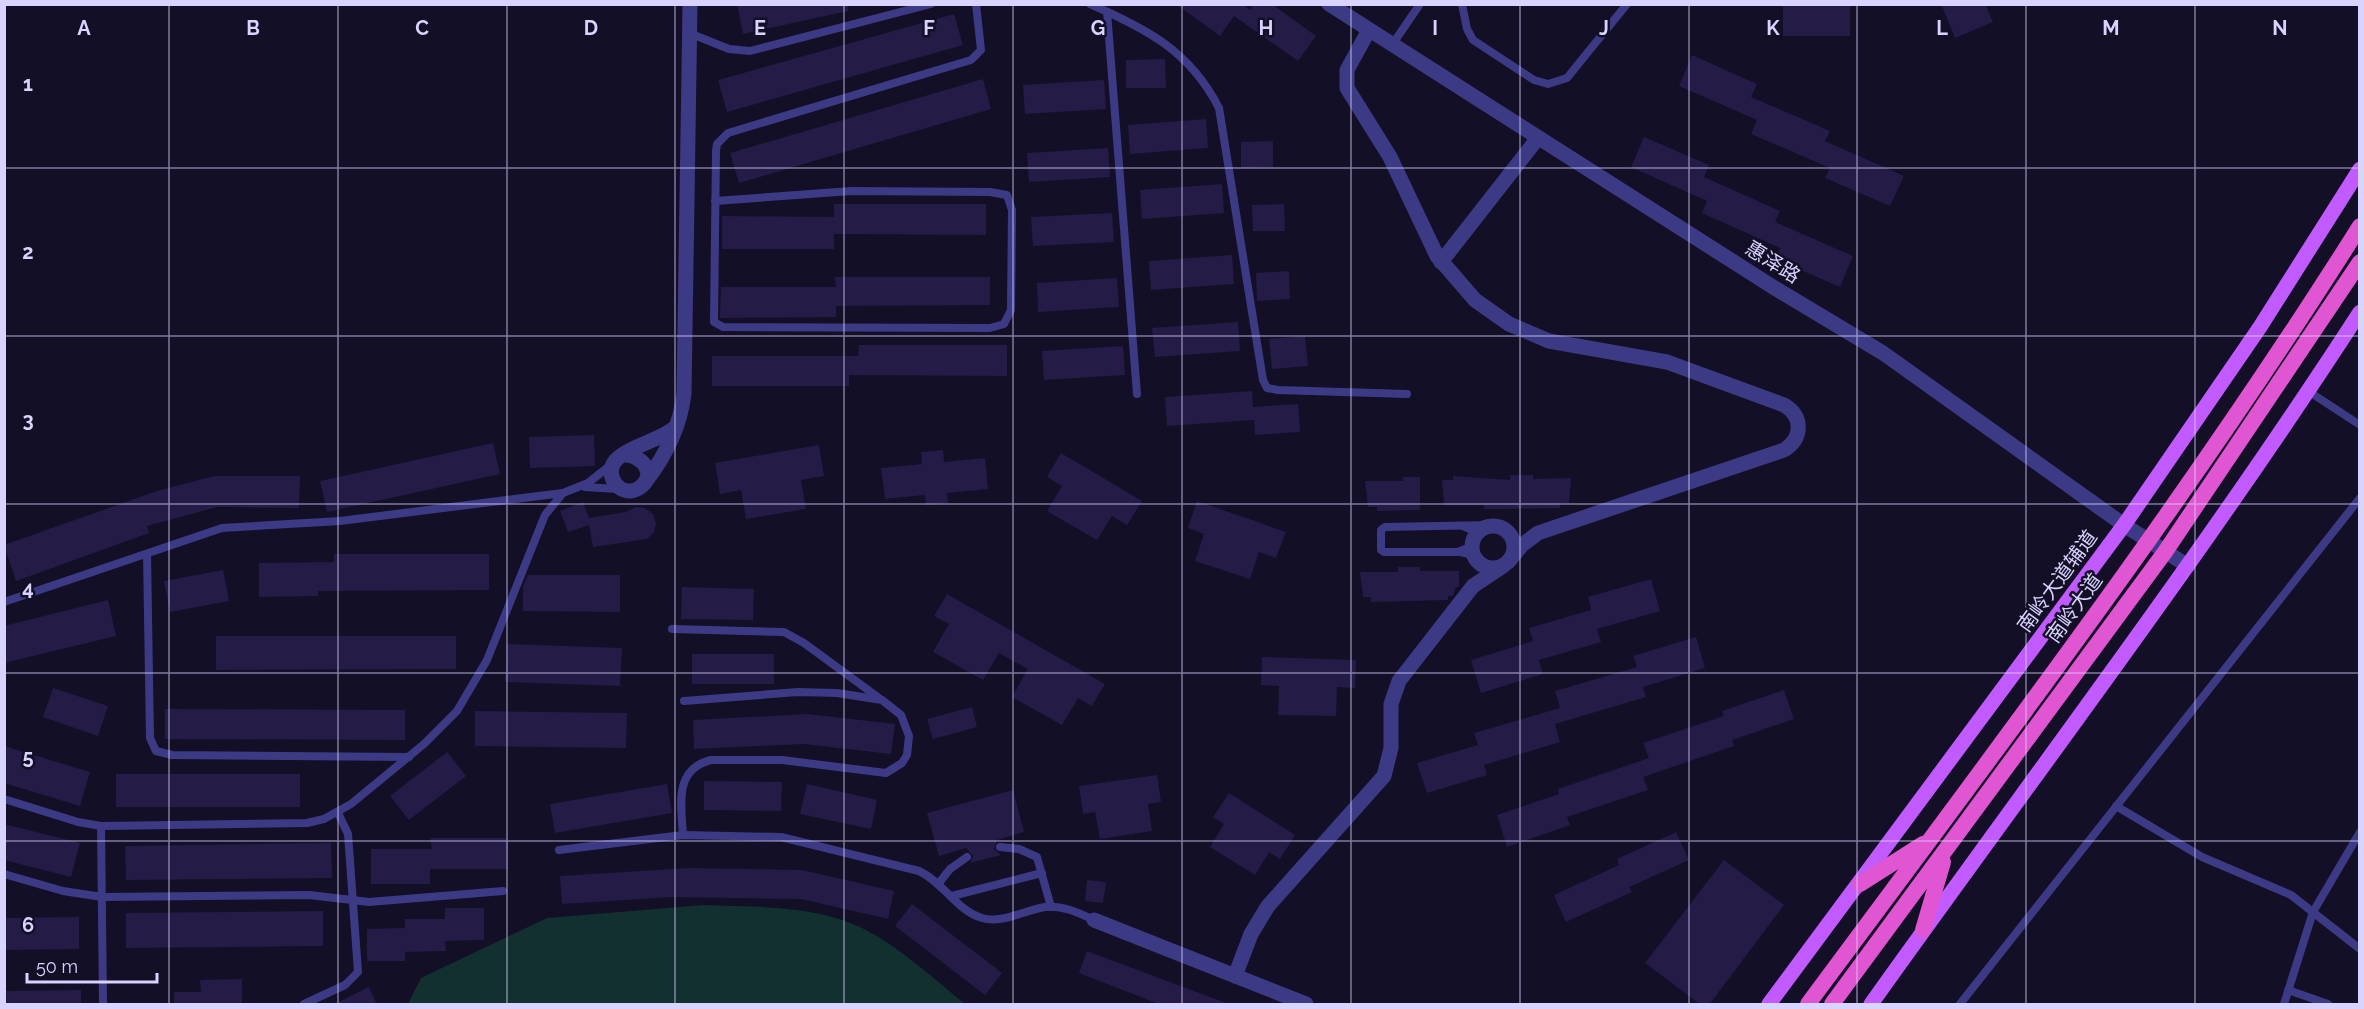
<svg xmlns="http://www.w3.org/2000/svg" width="2364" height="1009" viewBox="0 0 2364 1009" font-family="Raleway,'Noto Sans SC',sans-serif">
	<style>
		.green { fill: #12302f }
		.building { fill: #241b47 }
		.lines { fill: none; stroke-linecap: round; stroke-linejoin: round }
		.service { stroke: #3d3a85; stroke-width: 8 }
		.minor { stroke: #3d3a85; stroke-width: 15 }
		.tertiary { stroke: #3d3a85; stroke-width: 15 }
		.primary { stroke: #c25bff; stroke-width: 15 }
		.trunk { stroke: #e055d1; stroke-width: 16 }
		.grid { fill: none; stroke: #d9d4ff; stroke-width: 1.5; stroke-opacity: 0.55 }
		.labels { text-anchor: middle; stroke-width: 5; stroke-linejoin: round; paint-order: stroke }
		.street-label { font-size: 20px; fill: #d9d4ff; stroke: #130f26 }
		.grid-label { font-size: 20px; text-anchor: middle; font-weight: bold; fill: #d9d4ff; stroke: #130f26; stroke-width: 5; stroke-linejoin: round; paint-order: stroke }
	</style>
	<rect width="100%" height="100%" fill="#130f26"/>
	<!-- green -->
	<path class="green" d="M 704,905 C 757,907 818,905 866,930 C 902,949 934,979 965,1004 L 408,1004 L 421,978 L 547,918 Z"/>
	<!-- building -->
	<g class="building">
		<polygon points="737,4 848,4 848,11 743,34"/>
		<polygon points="1176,4 1243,4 1250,10 1254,4 1272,4 1316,36 1298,61 1234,16 1220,36"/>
		<rect x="1783" y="4" width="67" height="32"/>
		<polygon points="1941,4 1985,4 1993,22 1955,38"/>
		<polygon points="954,14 963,45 727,112 718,80"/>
		<polygon points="1692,55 1757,84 1751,97 1830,131 1825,141 1904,176 1890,206 1825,178 1830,168 1751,134 1757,120 1679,86"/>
		<polygon points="1165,59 1166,88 1126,88 1126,60"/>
		<polygon points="983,79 991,109 739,183 730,153"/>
		<polygon points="1104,80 1106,109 1025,114 1023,85"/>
		<polygon points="1206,119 1208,148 1130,154 1128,125"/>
		<polygon points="1644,137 1709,165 1704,177 1780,211 1775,222 1853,256 1840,287 1775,259 1780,248 1702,213 1707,201 1631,167"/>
		<polygon points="1273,141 1273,167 1241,168 1241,142"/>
		<polygon points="1108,148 1110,177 1029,182 1027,153"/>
		<polygon points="1222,184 1224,213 1142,219 1140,190"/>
		<polygon points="834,204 986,204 986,235 834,234 834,249 722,249 722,216 834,217"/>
		<polygon points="1284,204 1285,231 1253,231 1252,205"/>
		<polygon points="1112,213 1114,242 1033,246 1031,217"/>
		<polygon points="1232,255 1234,284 1151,290 1149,261"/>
		<polygon points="1289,271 1290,299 1257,301 1256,273"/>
		<polygon points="835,277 990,277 990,305 836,306 836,317 720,318 721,287 836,287"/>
		<polygon points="1117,278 1119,307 1038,312 1037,283"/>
		<polygon points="1238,322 1240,351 1155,357 1152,328"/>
		<polygon points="1305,336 1308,366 1272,369 1269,339"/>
		<polygon points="859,345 1007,345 1007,376 849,375 849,386 712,386 712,356 858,356"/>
		<polygon points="1123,346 1125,375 1044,380 1042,351"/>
		<polygon points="1252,391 1253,407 1298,404 1300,432 1255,435 1254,420 1167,426 1165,397"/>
		<polygon points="594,435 595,466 530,468 529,437"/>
		<polygon points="493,443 500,474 327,512 320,481"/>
		<polygon points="819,445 824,476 801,480 806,509 746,519 741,490 720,494 715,463"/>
		<polygon points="943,450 944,462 985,458 988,489 947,493 948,503 926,505 925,495 885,499 881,468 922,464 921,452"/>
		<polygon points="1061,453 1142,501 1127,525 1112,516 1097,540 1047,511 1062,486 1047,477"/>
		<polygon points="1510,475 1533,475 1533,479 1571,478 1569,503 1560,503 1560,508 1503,509 1484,509 1484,505 1444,505 1442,480 1453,480 1453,476 1510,480"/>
		<polygon points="214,476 300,476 299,508 217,507 147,526 149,533 16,581 4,545 157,491"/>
		<polygon points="1403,477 1420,477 1420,510 1377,511 1377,507 1368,507 1365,481 1403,481"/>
		<polygon points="1197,501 1286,532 1276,558 1259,552 1250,579 1195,561 1204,534 1188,528"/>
		<polygon points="583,502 589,518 626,512 636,507 645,508 653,514 656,523 654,532 647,539 593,547 589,525 568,532 560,511"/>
		<polygon points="334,554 489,554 489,590 318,591 318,596 259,597 259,563 334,562"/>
		<polygon points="1398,567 1420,567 1420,571 1459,571 1459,587 1456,587 1453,596 1448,596 1448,600 1371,602 1371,597 1363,597 1360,572 1398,572"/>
		<polygon points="223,570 229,601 170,612 164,581"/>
		<polygon points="528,575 620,575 620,612 523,611 523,587"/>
		<polygon points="1651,579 1660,611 1597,629 1601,642 1539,660 1543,674 1481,693 1471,660 1533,641 1529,628 1591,610 1588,597"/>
		<polygon points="682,587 754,589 753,620 681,619"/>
		<polygon points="947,594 1105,684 1092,706 1078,698 1062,725 1012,697 1028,669 1013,661 999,653 983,680 933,652 949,624 934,616"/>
		<polygon points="108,600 116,636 4,663 4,626"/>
		<polygon points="216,636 456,636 456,669 216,670"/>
		<polygon points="1696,637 1705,668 1643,687 1646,697 1555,724 1560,742 1484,765 1487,775 1427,793 1417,763 1478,745 1474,733 1560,708 1555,691 1637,667 1633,656"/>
		<polygon points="507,644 622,648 620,686 505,682"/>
		<rect x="692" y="654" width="82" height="30"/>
		<polygon points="1262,657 1356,660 1355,688 1337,687 1336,716 1278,715 1279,686 1261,685"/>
		<polygon points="53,688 108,706 98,736 43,717"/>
		<polygon points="1784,690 1794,719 1732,740 1734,746 1643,777 1648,790 1567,817 1570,825 1507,847 1497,815 1559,794 1558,789 1649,758 1643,743 1724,716 1722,711"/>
		<polygon points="972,707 977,727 933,739 927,719"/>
		<polygon points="165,709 405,710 405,740 165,739"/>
		<polygon points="475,711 627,713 626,748 475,746"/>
		<polygon points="808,714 895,724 891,754 803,744 694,749 693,720"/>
		<polygon points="4,746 90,772 80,806 4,783"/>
		<polygon points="447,752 466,776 409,820 390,796"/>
		<rect x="116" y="774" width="184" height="33"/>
		<polygon points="1157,775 1161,802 1148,804 1152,831 1100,839 1095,812 1083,814 1079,786"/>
		<polygon points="704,781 782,782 781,811 704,810"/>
		<polygon points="667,784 672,813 555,833 550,804"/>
		<polygon points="807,784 877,800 871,829 800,814"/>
		<polygon points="1013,790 1024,832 997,840 994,849 1001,855 970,863 973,856 966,848 939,856 927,813"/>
		<polygon points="1229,793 1295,835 1280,859 1269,852 1255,875 1210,847 1224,824 1213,817"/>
		<polygon points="4,824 80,843 71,877 4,860"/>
		<polygon points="1676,832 1689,860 1629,887 1632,892 1566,922 1554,895 1619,865 1617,859"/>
		<polygon points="430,838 508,838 508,869 430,869 430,884 371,884 371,849 432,849"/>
		<polygon points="331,843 332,878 126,880 125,846"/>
		<polygon points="1724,860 1784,905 1709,1005 1701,1005 1645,963"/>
		<polygon points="689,868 802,870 894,891 888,919 801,899 672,897 562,904 560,876"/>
		<polygon points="1087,880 1106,882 1103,903 1085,901"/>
		<polygon points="912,904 1002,973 985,995 895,926"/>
		<polygon points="445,908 484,908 484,940 445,941 446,951 405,952 405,961 367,961 367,929 405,928 405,919 445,919"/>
		<polygon points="323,911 323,946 126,948 126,913"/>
		<polygon points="79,917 79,949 4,950 4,918"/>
		<polygon points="1087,951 1226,1003 1225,1005 1161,1005 1079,973"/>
		<polygon points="242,979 242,1005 174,1005 174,992 201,992 200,980"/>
		<polygon points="369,987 377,1005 333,1005"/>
		<polygon points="81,990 81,1005 4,1005 4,991"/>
	</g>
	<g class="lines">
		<!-- service -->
		<g class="service">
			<path d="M 1090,4 C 1147,29 1190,51 1219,108 L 1263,380 L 1267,388 L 1278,390 L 1407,394"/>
			<polyline points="1462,4 1467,29 1473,40 1534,80 1548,84 1567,78 1627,4"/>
			<polyline points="1107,12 1137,394"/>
			<polyline points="689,33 729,49 750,51 931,4"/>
			<polyline points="1392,45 1420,4"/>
			<polyline points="715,201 851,191 990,192 1007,195 1012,210 1011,310 1004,324 990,328 723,327 714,322 716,151 717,144 728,133 971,60 981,50 976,4"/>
			<polyline points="2308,391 2360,425"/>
			<polyline points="585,487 617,489"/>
			<polyline points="1460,551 1468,548 1473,537 1472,530 1463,526"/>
			<polyline points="147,554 150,738 156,751 172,755 409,757"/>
			<polyline points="1477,561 1469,554 1460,552 1384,552 1381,550 1381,530 1385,527 1491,525"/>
			<polyline points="4,602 222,528 340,521 563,493"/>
			<polyline points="672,629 784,632 804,643 879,698"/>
			<polyline points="4,799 78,822 101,826 307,823 324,819 351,804 424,744 457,711 487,660 545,515 563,493 588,483 612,464"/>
			<polyline points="2116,806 2202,857 2291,895 2360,949"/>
			<polyline points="101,826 103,1004"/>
			<path d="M 683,835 C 681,804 674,769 711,760 L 782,760 L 886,773 L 902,763 L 907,755 L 909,736 L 901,715 L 882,700 L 837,693 L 798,692 L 684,701"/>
			<polyline points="1000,847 1019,849 1037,857 1051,907"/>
			<path d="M 559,850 L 683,835 L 781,837 L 919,871 C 943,882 957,911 982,918 C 1002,924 1025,910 1045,907 C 1063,905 1079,913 1094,920"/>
			<polyline points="4,874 63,891 102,897 309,895 369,902 503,891"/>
			<polyline points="939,883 950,869 967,857"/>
			<polyline points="952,896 1042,873"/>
			<polyline points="2288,990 2328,1004"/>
			<polyline points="304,1004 345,985 358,972 348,834 338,813"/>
			<polyline points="1960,1004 2360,498"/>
			<polyline points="2284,1004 2313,912 2360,832"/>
		</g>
		<!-- minor -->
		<g class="minor">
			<path d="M 1369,30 L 1347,70 L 1347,88 L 1390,157 L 1437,256 L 1475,300 L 1509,324 L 1549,341 L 1667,362 L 1784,405 C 1803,416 1803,438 1784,450 L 1538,533 L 1522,545 L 1509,561"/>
			<polyline points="1441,262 1538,138"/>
			<path d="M 625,455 C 643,455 658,476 639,488 C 622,499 603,477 615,461 C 628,446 660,441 676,427"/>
			<path d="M 646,481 C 666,455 680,427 684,394 L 690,4"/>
			<circle cx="1493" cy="547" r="21"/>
			<polyline points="1094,920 1306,1004"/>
			<polyline points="1235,976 1251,934 1268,906 1384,776 1391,748 1391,704 1399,681 1473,586 1503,566"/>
		</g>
		<!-- tertiary -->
		<polyline class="tertiary" points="1329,4 1773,287 1883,353 2124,525 2188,566"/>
		<!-- primary -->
		<g class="primary">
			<polyline points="1769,1004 2124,525 2260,327 2360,169"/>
			<path d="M 1871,1004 C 2035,774 2206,550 2360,312"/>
		</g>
		<!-- trunk -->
		<g class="trunk">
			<polyline points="1860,884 1923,844"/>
			<polyline points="1923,930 1943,862"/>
			<path d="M 1808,1004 C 1997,749 2190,496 2360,226"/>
			<polyline points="1832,1004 2165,552 2360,262"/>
		</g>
	</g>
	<!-- grid -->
	<path class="grid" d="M 169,4 L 169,1004M 338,4 L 338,1004M 507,4 L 507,1004M 675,4 L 675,1004M 844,4 L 844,1004M 1013,4 L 1013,1004M 1182,4 L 1182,1004M 1351,4 L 1351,1004M 1520,4 L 1520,1004M 1689,4 L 1689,1004M 1857,4 L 1857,1004M 2026,4 L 2026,1004M 2195,4 L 2195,1004M 4,168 L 2360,168M 4,336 L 2360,336M 4,504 L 2360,504M 4,673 L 2360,673M 4,841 L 2360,841"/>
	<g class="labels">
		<!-- street labels -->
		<g class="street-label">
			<text transform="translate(1773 262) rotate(32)" y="7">惠泽路</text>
			<text transform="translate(2057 581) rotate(-54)" y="7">南岭大道辅道</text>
			<text transform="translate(2074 608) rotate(-54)" y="7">南岭大道</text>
		</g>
	</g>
	<g class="grid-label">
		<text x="84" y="35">A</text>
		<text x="253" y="35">B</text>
		<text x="422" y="35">C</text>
		<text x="591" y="35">D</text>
		<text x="760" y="35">E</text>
		<text x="929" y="35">F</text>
		<text x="1098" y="35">G</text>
		<text x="1266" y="35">H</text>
		<text x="1435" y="35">I</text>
		<text x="1604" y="35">J</text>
		<text x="1773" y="35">K</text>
		<text x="1942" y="35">L</text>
		<text x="2111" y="35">M</text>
		<text x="2280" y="35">N</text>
		<text x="28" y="91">1</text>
		<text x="28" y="259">2</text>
		<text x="28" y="427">3</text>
		<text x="28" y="595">4</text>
		<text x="28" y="764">5</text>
		<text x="28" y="932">6</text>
	</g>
	<!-- border -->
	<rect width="2364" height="1009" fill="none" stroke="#d9d4ff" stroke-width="12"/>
	<!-- scale -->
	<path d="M27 973v9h130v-9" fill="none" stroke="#d9d4ff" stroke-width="3"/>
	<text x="36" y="973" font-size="18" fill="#d9d4ff" stroke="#130f26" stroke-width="4.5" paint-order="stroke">50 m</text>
</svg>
